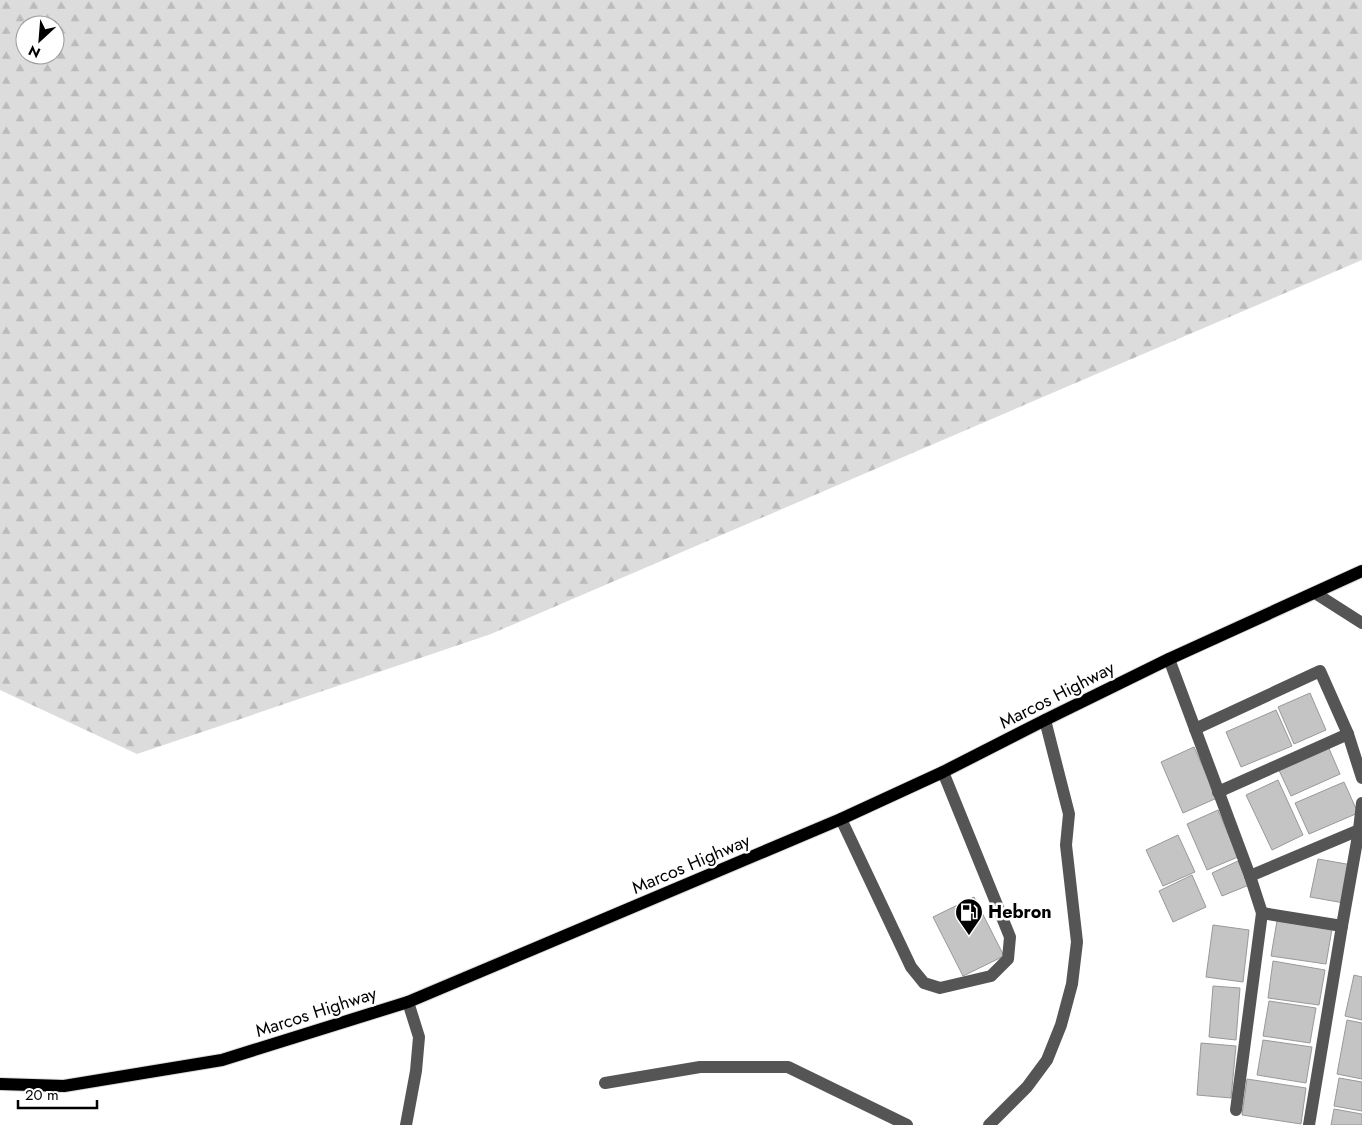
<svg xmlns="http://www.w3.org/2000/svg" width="1362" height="1125" viewBox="0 0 1362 1125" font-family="Jost,sans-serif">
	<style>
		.forest { fill: url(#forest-firs); fill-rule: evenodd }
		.building { fill: #c4c4c4; stroke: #999 }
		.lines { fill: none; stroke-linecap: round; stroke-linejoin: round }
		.major-casing { stroke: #dbdbdb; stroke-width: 14 }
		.minor { stroke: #555; stroke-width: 12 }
		.major { stroke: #000; stroke-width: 12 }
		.labels { text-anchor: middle; stroke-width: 5; stroke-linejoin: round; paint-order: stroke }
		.street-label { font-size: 18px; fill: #000; stroke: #fff }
		.poi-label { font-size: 18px; font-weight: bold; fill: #000; stroke: #fff; text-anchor: start }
	</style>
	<defs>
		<pattern id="forest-firs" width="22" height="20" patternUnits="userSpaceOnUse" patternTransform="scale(1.25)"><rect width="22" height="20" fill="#dcdcdc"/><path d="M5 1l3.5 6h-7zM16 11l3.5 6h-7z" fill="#bbb"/></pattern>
	</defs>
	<rect width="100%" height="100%" fill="#fff"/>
	<!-- forest -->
	<path class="forest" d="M 0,0 L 1362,0 L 1362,260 L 491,634 L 137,754 L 0,690 ZM 25,25 L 55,25 L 55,55 L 25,55 Z"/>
	<!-- building -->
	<g class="building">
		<polygon points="1310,693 1326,730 1294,744 1278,707"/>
		<polygon points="1276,710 1292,746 1241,767 1226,732"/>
		<polygon points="1327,744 1340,774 1291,796 1277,766"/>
		<polygon points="1194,747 1217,798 1183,813 1161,762"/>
		<polygon points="1278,780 1303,835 1272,850 1246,795"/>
		<polygon points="1344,782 1358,813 1309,834 1295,803"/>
		<polygon points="1218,810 1238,857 1207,870 1187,824"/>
		<polygon points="1178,835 1195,872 1163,886 1146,850"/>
		<polygon points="1318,859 1352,865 1344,903 1310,897"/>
		<polygon points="1238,861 1249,885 1222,896 1212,873"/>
		<polygon points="1192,875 1206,907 1173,922 1159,891"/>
		<polygon points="974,897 1004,956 963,976 933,917"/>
		<polygon points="1277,921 1332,929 1326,964 1271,956"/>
		<polygon points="1213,925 1249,930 1243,982 1206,977"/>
		<polygon points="1273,961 1325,970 1319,1005 1268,998"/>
		<polygon points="1354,975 1362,977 1362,1020 1345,1016"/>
		<polygon points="1213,986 1240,988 1236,1040 1209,1037"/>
		<polygon points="1269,1001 1316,1008 1310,1043 1263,1036"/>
		<polygon points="1347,1020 1362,1023 1362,1079 1337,1074"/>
		<polygon points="1263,1040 1312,1047 1306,1083 1257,1075"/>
		<polygon points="1201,1043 1236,1046 1231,1098 1197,1095"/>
		<polygon points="1339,1078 1362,1082 1362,1111 1334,1106"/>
		<polygon points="1247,1079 1306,1088 1301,1124 1242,1115"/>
		<polygon points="1334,1109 1362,1114 1362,1125 1331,1125"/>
	</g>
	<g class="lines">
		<!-- major casing -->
		<g class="major-casing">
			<polyline id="major" points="0,1084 64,1086 222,1060 408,1002 841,819 943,772 1045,720 1169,659 1362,571"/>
		</g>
		<!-- minor -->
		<g class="minor">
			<polyline points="1315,593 1362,623"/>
			<polyline points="1169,659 1250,876 1262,913 1236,1110"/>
			<polyline points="1195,729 1320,671 1348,734 1362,778"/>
			<polyline points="1218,792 1348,734"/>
			<polyline points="841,819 911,967 924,983 940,988 991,976 1008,959 1010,937 943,772"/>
			<polyline points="1250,876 1359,830"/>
			<polyline points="1262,913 1342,926"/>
			<polyline points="605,1083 700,1067 788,1067 907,1125"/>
			<polyline points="406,1125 416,1071 419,1037 408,1002"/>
			<polyline points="989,1125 1027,1087 1047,1060 1061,1025 1072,984 1077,942 1066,845 1069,814 1045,720"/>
			<polyline points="1309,1125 1342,926 1359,830 1362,803"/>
		</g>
		<!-- major -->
		<use href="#major" class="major"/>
	</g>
	<!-- icons -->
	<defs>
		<g id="fuel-pin" transform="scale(1.4375)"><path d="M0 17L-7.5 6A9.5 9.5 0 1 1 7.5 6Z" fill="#000" stroke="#fff"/><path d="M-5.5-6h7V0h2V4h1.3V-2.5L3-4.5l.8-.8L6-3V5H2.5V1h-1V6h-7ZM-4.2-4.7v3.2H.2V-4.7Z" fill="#fff"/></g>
	</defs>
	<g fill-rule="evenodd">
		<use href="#fuel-pin" x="969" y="912"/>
	</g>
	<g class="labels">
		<!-- street labels -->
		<g class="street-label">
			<text transform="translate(1057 695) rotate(-27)" y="6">Marcos Highway</text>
			<text transform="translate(691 864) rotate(-23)" y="6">Marcos Highway</text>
			<text transform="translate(316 1012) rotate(-18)" y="6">Marcos Highway</text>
		</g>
		<!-- poi labels -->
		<g class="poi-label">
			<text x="988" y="918">Hebron</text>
		</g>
	</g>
	<!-- north arrow -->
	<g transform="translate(40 40) rotate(206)"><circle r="24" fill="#ffffff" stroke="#999999"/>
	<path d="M0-4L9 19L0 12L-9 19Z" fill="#000000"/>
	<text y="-8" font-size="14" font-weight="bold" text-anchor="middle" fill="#000000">N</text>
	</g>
	<!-- scale -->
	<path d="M18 1100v8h79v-8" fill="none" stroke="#000000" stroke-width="2.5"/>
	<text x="25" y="1100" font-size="15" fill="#000000" stroke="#ffffff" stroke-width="4" paint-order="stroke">20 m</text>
</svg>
